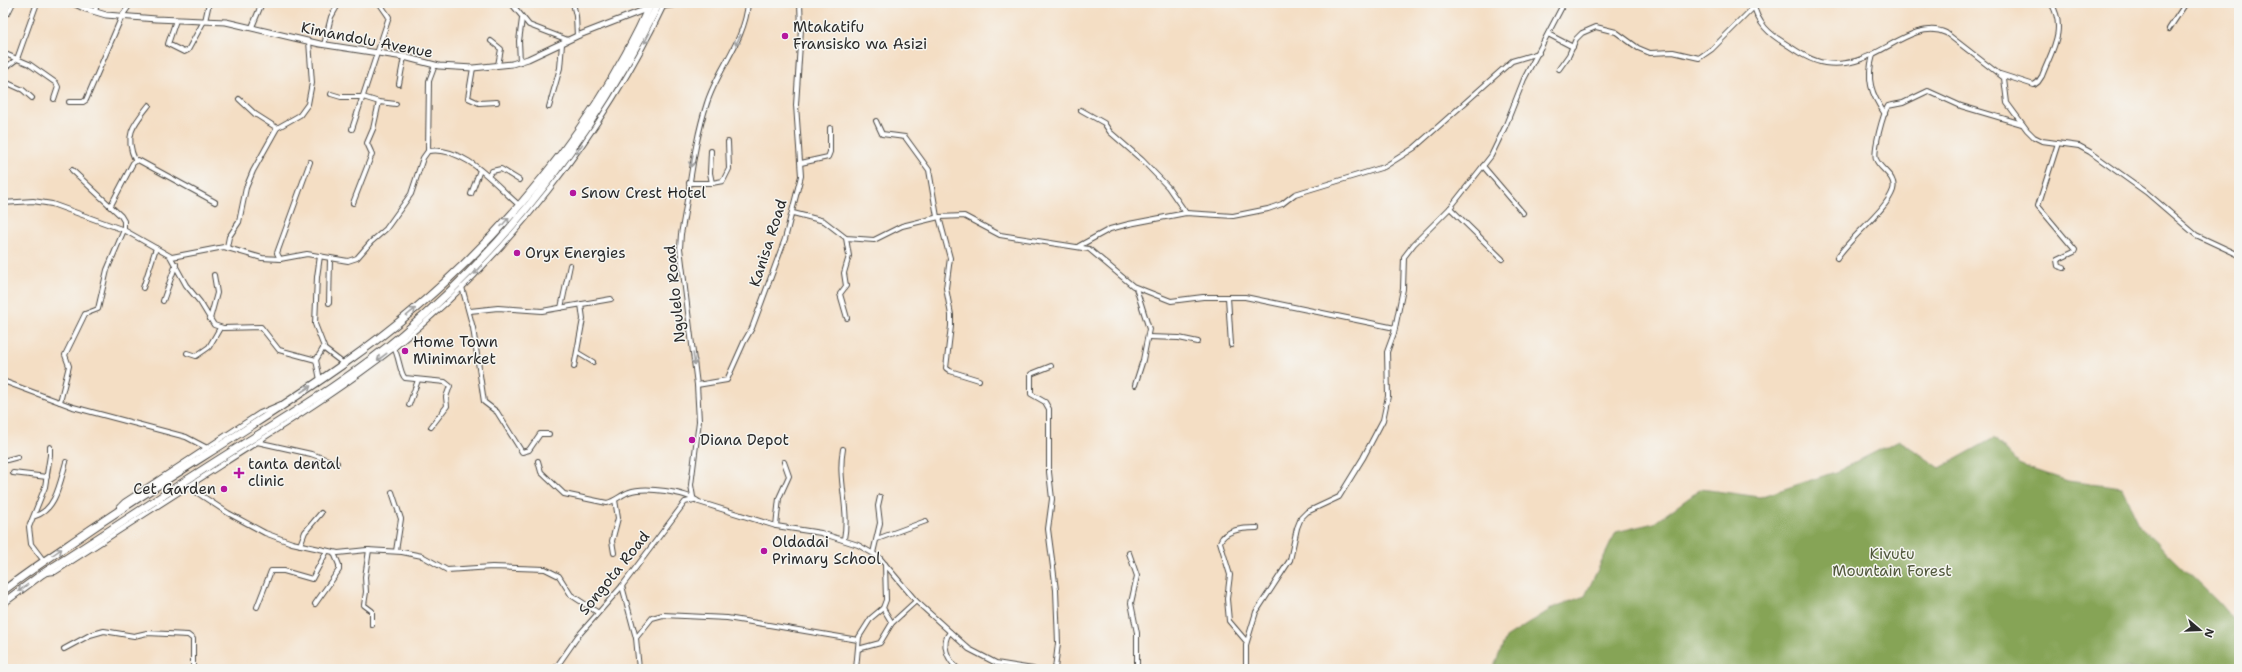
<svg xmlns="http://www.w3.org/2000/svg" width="2242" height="672" viewBox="0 0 2242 672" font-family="'Shantell Sans',sans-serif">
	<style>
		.forest { fill: #86a457; stroke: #586841 }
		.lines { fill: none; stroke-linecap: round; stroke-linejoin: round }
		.minor-casing { stroke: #494642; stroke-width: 6 }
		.tertiary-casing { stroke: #494642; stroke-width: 7 }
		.trunk-casing { stroke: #494642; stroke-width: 9 }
		.minor { stroke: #fff; stroke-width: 4 }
		.tertiary { stroke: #fff; stroke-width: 5 }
		.trunk { stroke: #fff; stroke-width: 7 }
		.oneway { stroke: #a0a0a0 }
		.poi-dot { fill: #b5179e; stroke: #f6f6f2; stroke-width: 1.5 }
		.labels { text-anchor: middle; stroke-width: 3; stroke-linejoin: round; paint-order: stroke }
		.poi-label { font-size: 15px; fill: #2b2b2b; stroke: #f6f6f2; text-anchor: start }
		.street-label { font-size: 15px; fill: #2b2b2b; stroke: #f6f6f2 }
		.park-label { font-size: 15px; fill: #50573b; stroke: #f6f6f2 }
	</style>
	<rect width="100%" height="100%" fill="#f6f6f2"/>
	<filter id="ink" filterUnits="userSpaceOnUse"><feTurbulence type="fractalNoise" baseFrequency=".025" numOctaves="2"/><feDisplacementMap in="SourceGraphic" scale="8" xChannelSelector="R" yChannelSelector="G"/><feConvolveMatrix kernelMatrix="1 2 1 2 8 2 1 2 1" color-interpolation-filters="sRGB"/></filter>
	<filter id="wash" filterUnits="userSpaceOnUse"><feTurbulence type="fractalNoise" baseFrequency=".012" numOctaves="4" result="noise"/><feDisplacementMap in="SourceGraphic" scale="16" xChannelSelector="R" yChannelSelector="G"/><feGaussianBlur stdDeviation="0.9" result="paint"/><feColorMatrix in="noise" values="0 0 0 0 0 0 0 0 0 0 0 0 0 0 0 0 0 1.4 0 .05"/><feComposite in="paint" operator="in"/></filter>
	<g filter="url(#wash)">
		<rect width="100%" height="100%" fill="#f4dec4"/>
		<!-- forest -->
		<polygon class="forest" points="1994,438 2020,465 2068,481 2122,488 2140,526 2217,601 2239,626 2239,669 1493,669 1506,638 1554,607 1585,596 1616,532 1654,523 1701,489 1760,497 1838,471 1899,440 1940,468"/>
	</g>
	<g filter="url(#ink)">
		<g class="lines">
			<!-- minor casing -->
			<g class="minor-casing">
				<g id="minor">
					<polyline points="511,3 529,25 568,40"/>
					<polyline points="573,3 576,16 577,36"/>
					<path d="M 1753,3 C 1758,24 1769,34 1786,44 C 1798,52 1811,61 1825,63 C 1837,65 1853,63 1864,58 C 1889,49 1920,20 1946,33 L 2004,78 L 2007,103 L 2027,130 L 2034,137 L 2042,141 L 2079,146 L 2090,152 L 2146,192 L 2196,235 L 2239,255"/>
					<polyline points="661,7 687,3"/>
					<polyline points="95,12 97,3"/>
					<polyline points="8,13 13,3"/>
					<polyline points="176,20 168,44 184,52 188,50 204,21"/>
					<polyline points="205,21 209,3"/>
					<polyline points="252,27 262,3"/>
					<polyline points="2169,29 2186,3"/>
					<polyline points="1548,34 1573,47"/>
					<polyline points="491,41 501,49 498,65"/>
					<polyline points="324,45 331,17 339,3"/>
					<polyline points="3,53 29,64 56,83 58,87 54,99"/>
					<path d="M 1873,55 C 1866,79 1871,94 1885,114"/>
					<polyline points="520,62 519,41 522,19"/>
					<polyline points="473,68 468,98 479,103 497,102"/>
					<polyline points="1559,69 1569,55 1576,39 1582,33 1596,27 1616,32 1638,48 1650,53 1673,52 1699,58 1712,49 1754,7"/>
					<polyline points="3,72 5,68 17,59 37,3"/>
					<path d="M 2000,74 L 2034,85 L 2038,82 L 2042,76 C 2052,50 2067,29 2051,3"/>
					<polyline points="3,81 23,90 32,98"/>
					<polyline points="399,84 404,57"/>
					<polyline points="331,94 341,97 363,97 379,102 396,104"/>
					<polyline points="239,99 255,114 277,128"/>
					<polyline points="69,102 83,102 86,100 122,16 131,3"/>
					<polyline points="549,107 560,68 562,44"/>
					<polyline points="1081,110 1104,123 1110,132 1142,160 1168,187 1186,213"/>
					<polyline points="876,121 882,134 905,137 929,170 937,217"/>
					<polyline points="352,129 389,17 380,4"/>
					<polyline points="2058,143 2038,206 2075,250 2074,252 2057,260 2058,266 2064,268"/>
					<polyline points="428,151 429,81 435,65"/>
					<polyline points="711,151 710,173 712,183"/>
					<path d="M 135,160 C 124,135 133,125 149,105"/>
					<path d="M 310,162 L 277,253 L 280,259 L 307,254 L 348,261 L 357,258 L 371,242 L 386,229 L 411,194 L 423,158 L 428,151 C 465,145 495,185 519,205"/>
					<polyline points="801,163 828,157 830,152 830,128"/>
					<polyline points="1483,166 1523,213"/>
					<polyline points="488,176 492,171 501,169 519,180"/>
					<polyline points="689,183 712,183 723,181 729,169 728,142"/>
					<polyline points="471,194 480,170"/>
					<polyline points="3,203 33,201 52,204 124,230 170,256 186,285 200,302 214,325 223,328 261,327 279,350 316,360 320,380"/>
					<polyline points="353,203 372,154 367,143 373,129 379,102"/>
					<polyline points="110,207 133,163 138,160 215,202"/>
					<polyline points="1450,208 1502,259"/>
					<polyline points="793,213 824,221 846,238 874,240 902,226 939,217 964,216 1000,235 1089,249 1133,286 1171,301 1203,297 1245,297 1395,328"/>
					<polyline points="939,217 950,258 946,288 951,315 951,326 946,368 950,371 979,380"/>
					<polyline points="846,238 849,256 844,273 846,286 840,294 847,318"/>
					<polyline points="1079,246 1110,229 1129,224 1186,213 1233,216 1268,209 1282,204 1295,194 1384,167 1414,148 1512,61 1539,53"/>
					<polyline points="227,247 229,237 239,222 246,188 253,171 277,128 300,115 308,104 312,83 309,41"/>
					<polyline points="172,257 224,247 262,258 280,259"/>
					<path d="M 1837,258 C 1851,236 1886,211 1893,190 C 1897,176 1880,170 1876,159 C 1873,150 1883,114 1888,106 L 1903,103 L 1928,91 L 1961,106 L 2022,124"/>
					<polyline points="462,287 473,328 484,402 497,412 522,452 529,450 540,434 549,434"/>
					<polyline points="143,288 156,248"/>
					<polyline points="1228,297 1231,345"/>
					<polyline points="163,301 176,264"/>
					<polyline points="329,303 330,258"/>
					<polyline points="561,308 570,265"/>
					<polyline points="470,311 498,308 542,311 611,299"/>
					<polyline points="210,319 217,293 214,275"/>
					<polyline points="1148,337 1179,338 1198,342"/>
					<polyline points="323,348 344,364"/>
					<path d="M 394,348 C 399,356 400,374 405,378 L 445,382 L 450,386 L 446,397 L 447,406 L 431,427"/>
					<polyline points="187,353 196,356 209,347 220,328"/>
					<polyline points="578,353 593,362"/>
					<polyline points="316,360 324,347 315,324 317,277 320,256"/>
					<polyline points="1051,366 1031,374 1031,394 1045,402 1049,409 1049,472 1052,499 1048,529 1056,590 1058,643 1055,669"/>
					<polyline points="574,367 583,319 581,304"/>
					<polyline points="3,381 73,407 186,437 207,448"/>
					<polyline points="697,385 727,380 744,342 752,328 785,239 801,176 796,105 801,29 800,3"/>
					<polyline points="1135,385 1143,360 1149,329 1136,288"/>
					<polyline points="60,402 69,366 65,355 85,314 98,309 107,270 124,230 124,221 121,216 72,170"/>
					<polyline points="409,405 418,380"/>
					<polyline points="257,442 311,454 337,463"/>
					<path d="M 843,449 C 837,480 850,509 844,539"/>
					<polyline points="3,461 18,457"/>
					<path d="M 538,461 L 541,472 L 564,494 L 607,503 C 615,501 621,495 629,492 C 645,486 686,492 699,502 L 776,526 L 821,533 L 858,545 L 879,557 L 916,601 L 969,649 L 996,663 L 1033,669"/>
					<polyline points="13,473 47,477"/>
					<polyline points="187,486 228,513 265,533 292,543 338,553 367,550 402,552 422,556 447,570 492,567 545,569 559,576 571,595 597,612"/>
					<polyline points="392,492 401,519 396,551"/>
					<path d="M 693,497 L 691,485 L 699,421 L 697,385 L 680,248 L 681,234 C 690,190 693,146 707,103 C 718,68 745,41 748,3"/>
					<polyline points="119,507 124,502 260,413 281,404"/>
					<path d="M 35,516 C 56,510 60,482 66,462"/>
					<polyline points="776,526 779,498 789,476 784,462"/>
					<polyline points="877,539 926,521"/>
					<polyline points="300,545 305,532 321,513"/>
					<polyline points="369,550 365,577 366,592 364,605 372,611 372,625"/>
					<polyline points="614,553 612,541 618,518 615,500"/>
					<polyline points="873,553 880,523 878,506 880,497"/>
					<polyline points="1129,553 1137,576 1131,603 1137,633 1137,669"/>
					<polyline points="44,561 31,544 29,527 45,487 50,455 50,447"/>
					<path d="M 46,573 L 55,572 C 110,537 165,501 220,466 C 279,428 338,392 393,349 C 504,261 605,131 665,3"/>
					<polyline points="622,586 636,638 639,669"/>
					<polyline points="315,604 339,570 339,565 334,553"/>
					<polyline points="257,607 271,571 284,571 312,579 327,551"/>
					<polyline points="883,608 892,623"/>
					<path d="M 950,632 C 940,644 948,660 958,669"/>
					<polyline points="636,638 652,618 663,615 727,618 858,640"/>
					<path d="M 1246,641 L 1229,621 L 1227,599 L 1230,575 L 1220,542 C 1225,529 1244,528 1257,528"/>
					<polyline points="64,649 90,635 104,631 134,636 147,633 188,635 193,639 193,669"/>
					<polyline points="858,649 880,643 892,623 916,601"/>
					<polyline points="555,669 578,636 622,586 685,502 694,500"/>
					<polyline points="856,669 859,637 871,618 883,608 886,600 885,564"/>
					<polyline points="1246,669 1246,645 1256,612 1290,560 1297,528 1301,518 1307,512 1339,497 1363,458 1383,420 1388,396 1387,352 1394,333 1403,289 1404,257 1414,244 1450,208 1491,156 1505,127 1524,79 1564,3"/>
				</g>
			</g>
			<!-- tertiary casing -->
			<g class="tertiary-casing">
				<polyline id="tertiary" points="73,3 86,9 106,15 156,19 226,22 320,44 404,57 439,66 473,68 512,64 528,59 577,36 649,8"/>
			</g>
			<!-- trunk casing -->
			<g class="trunk-casing">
				<g id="trunk">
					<path d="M 3,591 C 31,569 61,550 90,530 C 174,473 262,422 345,363 C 470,275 589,144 651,3"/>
					<path d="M 3,603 L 42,574 C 104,535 164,494 226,455 C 286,417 349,380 403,334 C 511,242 596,129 659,3"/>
				</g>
			</g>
			<!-- minor -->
			<use href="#minor" class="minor"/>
			<!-- tertiary -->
			<use href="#tertiary" class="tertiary"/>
			<!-- trunk -->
			<use href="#trunk" class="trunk"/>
		</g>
		<!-- one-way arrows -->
		<defs><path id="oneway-shaft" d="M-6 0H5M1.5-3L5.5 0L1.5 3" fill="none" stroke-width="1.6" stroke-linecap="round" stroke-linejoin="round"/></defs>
		<g class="oneway">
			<use href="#oneway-shaft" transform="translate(647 38) rotate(117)"/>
			<use href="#oneway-shaft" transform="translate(738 40) rotate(116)"/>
			<use href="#oneway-shaft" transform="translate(579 149) rotate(126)"/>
			<use href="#oneway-shaft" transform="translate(692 161) rotate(99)"/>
			<use href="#oneway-shaft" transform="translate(505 222) rotate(-48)"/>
			<use href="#oneway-shaft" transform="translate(478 270) rotate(134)"/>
			<use href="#oneway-shaft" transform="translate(411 312) rotate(-40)"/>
			<use href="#oneway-shaft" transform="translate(382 357) rotate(143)"/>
			<use href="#oneway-shaft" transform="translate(694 359) rotate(82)"/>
			<use href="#oneway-shaft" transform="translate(306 389) rotate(-33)"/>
			<use href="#oneway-shaft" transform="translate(57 552) rotate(-34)"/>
			<use href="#oneway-shaft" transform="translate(23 588) rotate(143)"/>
		</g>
	</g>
	<!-- markers -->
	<g class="poi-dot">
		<circle cx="785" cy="36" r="4"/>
		<circle cx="573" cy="193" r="4"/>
		<circle cx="517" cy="253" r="4"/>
		<circle cx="405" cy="351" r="4"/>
		<circle cx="692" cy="440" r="4"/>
		<path d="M237 467h4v4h4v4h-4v4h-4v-4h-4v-4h4z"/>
		<circle cx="224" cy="489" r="4"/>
		<circle cx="764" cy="551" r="4"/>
	</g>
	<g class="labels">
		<!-- poi labels -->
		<g class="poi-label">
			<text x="793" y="32">Mtakatifu<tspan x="793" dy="17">Fransisko wa Asizi</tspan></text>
			<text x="581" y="198">Snow Crest Hotel</text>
			<text x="525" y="258">Oryx Energies</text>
			<text x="413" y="347">Home Town<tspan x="413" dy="17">Minimarket</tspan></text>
			<text x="700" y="445">Diana Depot</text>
			<text x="248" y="469">tanta dental<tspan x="248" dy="17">clinic</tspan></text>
			<text x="216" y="494" text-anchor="end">Cet Garden</text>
			<text x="772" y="547">Oldadai<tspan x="772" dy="17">Primary School</tspan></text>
		</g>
		<!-- street labels -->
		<g class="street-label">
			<text transform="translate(367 40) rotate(11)" y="5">Kimandolu Avenue</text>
			<text transform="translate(768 243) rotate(-72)" y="5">Kanisa Road</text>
			<text transform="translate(675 294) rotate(-96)" y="5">Ngulelo Road</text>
			<text transform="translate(614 573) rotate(-51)" y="5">Songota Road</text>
		</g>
		<!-- park labels -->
		<g class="park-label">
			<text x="1892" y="559">Kivutu<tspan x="1892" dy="17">Mountain Forest</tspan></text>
		</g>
	</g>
	<!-- margin -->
	<rect width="2242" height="672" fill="none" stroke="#f6f6f2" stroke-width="16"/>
	<!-- north arrow -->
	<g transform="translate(2200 630) rotate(109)" stroke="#f6f6f2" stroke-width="3" paint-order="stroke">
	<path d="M0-3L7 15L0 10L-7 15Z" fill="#2b2b2b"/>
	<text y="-6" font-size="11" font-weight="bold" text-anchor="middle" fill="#2b2b2b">N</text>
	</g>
</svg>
